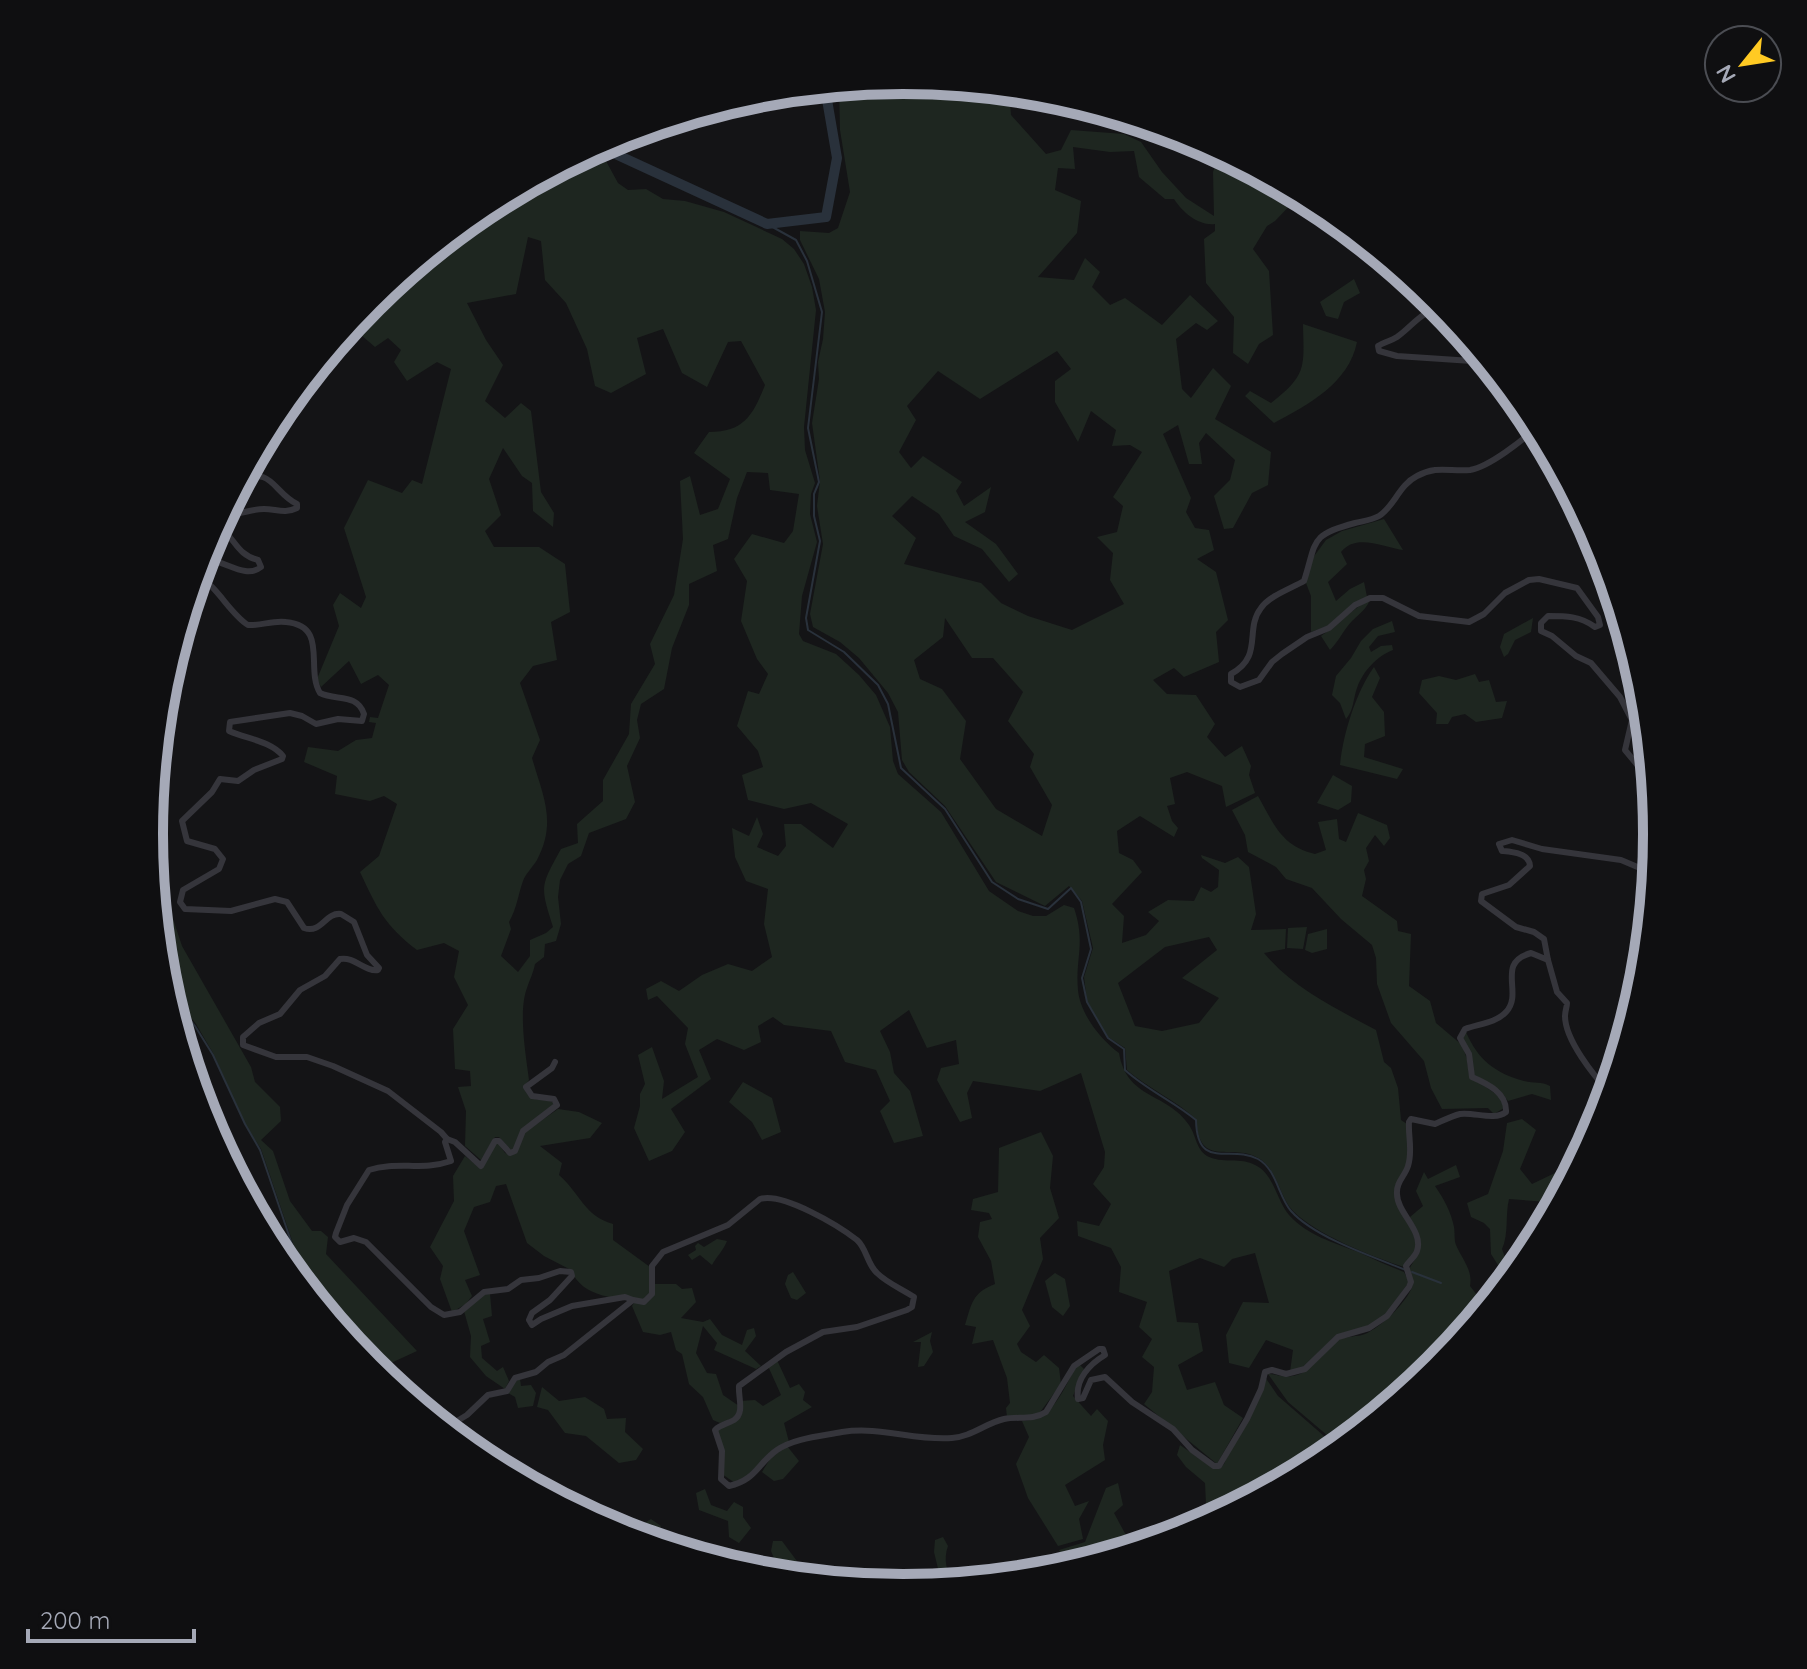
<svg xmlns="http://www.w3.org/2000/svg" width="1807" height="1669" viewBox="0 0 1807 1669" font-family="Quicksand,sans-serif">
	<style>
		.green { fill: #1e2620; fill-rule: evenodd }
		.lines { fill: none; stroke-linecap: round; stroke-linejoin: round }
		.stream { stroke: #29313b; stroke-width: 2 }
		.river { stroke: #29313b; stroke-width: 10 }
		.street { stroke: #35353b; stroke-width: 6 }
		.rim { fill: none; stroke: #a5a9b7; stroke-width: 10 }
	</style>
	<rect width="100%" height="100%" fill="#141416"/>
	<!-- green -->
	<g class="green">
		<path d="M 904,80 L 1009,90 L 1011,115 L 1046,154 L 1061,150 L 1071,130 L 1124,134 L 1141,142 L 1162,172 L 1186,198 L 1214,216 L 1213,172 L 1220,152 L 1300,195 L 1275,221 L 1267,226 L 1253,249 L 1269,271 L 1273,335 L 1259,344 L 1248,364 L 1233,353 L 1234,317 L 1206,283 L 1204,239 L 1215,231 L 1215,224 C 1199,226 1183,213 1174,199 L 1165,199 L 1139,177 L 1134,151 L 1110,152 L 1073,147 L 1075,169 L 1058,168 L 1055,190 L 1081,201 L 1077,233 L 1038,277 L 1074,280 L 1085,258 L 1100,272 L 1092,287 L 1110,305 L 1125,298 L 1162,325 L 1190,295 L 1218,321 L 1207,330 L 1196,323 L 1176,339 L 1182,389 L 1191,398 L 1213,368 L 1231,386 L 1215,419 L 1271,452 L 1268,485 L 1252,493 L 1233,528 L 1224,529 L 1214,496 L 1230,480 L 1235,460 L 1206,433 L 1199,443 L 1202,464 L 1189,464 L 1178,425 L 1163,434 L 1191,498 L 1186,512 L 1195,528 L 1209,530 L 1214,550 L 1197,559 L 1216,572 L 1228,620 L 1216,632 L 1219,662 L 1184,677 L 1174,668 L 1153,680 L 1167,694 L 1196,695 L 1215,724 L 1207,737 L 1225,757 L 1242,746 L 1251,766 L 1249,775 L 1255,793 L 1226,807 L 1222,786 L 1187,772 L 1170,778 L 1175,804 L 1167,806 L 1172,821 L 1178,828 L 1174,837 L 1140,816 L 1117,831 L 1119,853 L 1133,860 L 1142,872 L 1112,904 L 1124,916 L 1122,943 L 1146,935 L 1159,921 L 1148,912 L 1168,900 L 1194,901 L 1201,887 L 1211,892 L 1218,887 L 1219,870 L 1202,858 L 1201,855 L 1225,863 L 1238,857 L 1249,867 L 1256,914 L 1251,930 L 1286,929 L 1285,949 L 1264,953 C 1294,989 1335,1008 1376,1030 L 1384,1062 L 1391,1068 L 1398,1088 L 1401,1120 L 1407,1124 C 1408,1138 1410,1154 1405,1168 C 1403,1176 1395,1181 1395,1190 C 1394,1212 1416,1226 1416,1247 C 1416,1257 1406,1259 1404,1267 C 1373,1257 1315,1234 1293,1211 C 1279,1196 1278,1171 1260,1159 C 1233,1141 1199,1171 1196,1119 C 1174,1099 1149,1089 1127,1070 L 1125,1048 L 1108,1037 L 1087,1001 L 1084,977 L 1093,948 L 1082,901 L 1069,886 L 1045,906 L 996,882 L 945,806 L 909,772 L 902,760 L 898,712 L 888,693 L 859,658 L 840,642 L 813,627 L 810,614 L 823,544 L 817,506 L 820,481 L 812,423 L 819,379 L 818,362 L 823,339 L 825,312 L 819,279 L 800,240 L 800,231 L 829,233 L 838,228 L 850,192 L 840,130 L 839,86 ZM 1057,351 L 1071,369 L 1055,381 L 1055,402 L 1078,442 L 1091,411 L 1116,430 L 1112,446 L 1130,445 L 1142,452 L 1113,497 L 1123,506 L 1117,532 L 1097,537 L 1113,553 L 1110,580 L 1124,604 L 1072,630 L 1028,616 L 1001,603 L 981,583 L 904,564 L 916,538 L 892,516 L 912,496 L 939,514 L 954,536 L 982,549 L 1009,582 L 1018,574 L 996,544 L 965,522 L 985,512 L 991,487 L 964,506 L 956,491 L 962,482 L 923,456 L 911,468 L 899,452 L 916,420 L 907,406 L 938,371 L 980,399 ZM 945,618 L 972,658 L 993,658 L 1023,692 L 1008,721 L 1034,754 L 1030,767 L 1052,805 L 1042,836 L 996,809 L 960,759 L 966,721 L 942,689 L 920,679 L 914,660 L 943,637 ZM 1209,937 L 1217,950 L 1182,978 L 1219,998 L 1199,1023 L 1162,1031 L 1135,1026 L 1118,983 L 1165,947 Z"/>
		<path d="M 588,152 L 606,161 L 618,183 L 628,190 L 646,189 L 663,199 L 685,201 L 724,212 L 782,239 L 794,249 L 804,264 L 812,287 L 816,310 L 804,427 L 805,450 L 815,483 L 811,494 L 810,514 L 817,542 L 802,596 L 799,634 L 803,641 L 836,654 L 859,675 L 876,695 L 890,727 L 893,761 L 898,774 L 941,812 L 989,891 L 1018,911 L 1033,916 L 1046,916 L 1064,905 L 1074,908 C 1086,943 1075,958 1078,990 C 1080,1014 1101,1040 1119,1053 C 1127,1100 1167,1092 1189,1125 C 1196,1135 1196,1149 1207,1156 C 1221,1164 1242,1157 1255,1165 C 1274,1174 1276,1199 1289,1215 C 1308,1236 1333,1242 1358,1252 C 1374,1259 1388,1266 1404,1272 L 1409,1282 L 1386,1315 L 1367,1327 L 1336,1335 L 1303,1368 L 1290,1372 L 1293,1350 L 1266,1340 L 1249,1368 L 1229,1363 L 1226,1335 L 1243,1302 L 1269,1303 L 1255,1253 L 1232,1259 L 1224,1267 L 1200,1258 L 1169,1271 L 1177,1322 L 1198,1323 L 1203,1351 L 1178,1365 L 1187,1390 L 1215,1382 L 1224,1405 L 1243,1418 L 1217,1464 L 1144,1404 L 1152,1392 L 1154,1367 L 1142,1357 L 1152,1339 L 1139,1327 L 1147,1302 L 1119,1292 L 1121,1267 L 1111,1248 L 1078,1236 L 1077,1221 L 1099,1226 L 1111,1204 L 1093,1184 L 1104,1167 L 1105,1152 L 1081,1073 L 1040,1091 L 973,1081 L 967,1093 L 972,1118 L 960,1122 L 937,1080 L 941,1068 L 959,1064 L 956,1040 L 927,1048 L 909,1010 L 880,1031 L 890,1052 L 894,1073 L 910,1091 L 923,1136 L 894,1143 L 880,1111 L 890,1101 L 876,1070 L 845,1062 L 831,1031 L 784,1025 L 773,1017 L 758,1026 L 761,1042 L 744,1050 L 717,1039 L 699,1050 L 711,1079 L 671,1109 L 685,1132 L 672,1151 L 649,1161 L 634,1128 L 640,1106 L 640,1094 L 645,1084 L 638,1055 L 652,1047 L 664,1081 L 662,1099 L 698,1077 L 685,1044 L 688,1028 L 657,996 L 648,1000 L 646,989 L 661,981 L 679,991 L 702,975 L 728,964 L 752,971 L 772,957 L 764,924 L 768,889 L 746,881 L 735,857 L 732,828 L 749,836 L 757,817 L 763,834 L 757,847 L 778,856 L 786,846 L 784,824 L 801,824 L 833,848 L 848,824 L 811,803 L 784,809 L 748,800 L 742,775 L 763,767 L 758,751 L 737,726 L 748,691 L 759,694 L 768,674 L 757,659 L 741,621 L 747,581 L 734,559 L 752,534 L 784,543 L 793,531 L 799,494 L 770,490 L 768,473 L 747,472 L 737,498 L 728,539 L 713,545 L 717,571 L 689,584 L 689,605 L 672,648 L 664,689 L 641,704 L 637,720 L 640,738 L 627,766 L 635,802 L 626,819 L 589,833 L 581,856 L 568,864 L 560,880 L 558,897 L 561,924 L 556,941 L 545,944 L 544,957 L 535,964 C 533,974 530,979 527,988 C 518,1011 526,1056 529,1080 L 524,1087 C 529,1104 542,1097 555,1103 L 521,1131 L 514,1148 L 511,1150 L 499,1137 L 495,1137 L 481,1160 L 465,1146 L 466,1111 L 458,1087 L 471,1086 L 470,1071 L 455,1069 L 453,1029 L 468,1005 L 454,977 L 459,951 L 444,943 L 417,950 C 384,925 377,908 360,872 L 379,856 L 397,804 L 384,796 L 370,801 L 335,794 L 337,776 L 304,762 L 308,747 L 338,751 L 356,740 L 372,738 L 376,723 L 369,722 L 370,717 L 378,718 L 389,685 L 378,675 L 361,684 L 349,661 L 321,687 L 317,679 L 339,626 L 333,605 L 340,593 L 361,608 L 366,597 L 344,528 L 368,480 L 402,493 L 412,480 L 422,484 L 451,369 L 437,362 L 407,381 L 394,362 L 401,350 L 388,338 L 375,347 L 361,335 L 345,331 L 370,301 L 485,207 ZM 528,237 L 541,241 L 545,280 L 566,303 L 587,349 L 595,386 L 611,393 L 646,374 L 637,338 L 663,329 L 682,373 L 707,387 L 728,342 L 741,341 L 765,385 C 753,415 744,432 709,432 L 694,453 L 730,479 L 718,509 L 700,515 L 690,476 L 680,481 L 683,539 L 674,595 L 650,644 L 655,664 L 631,704 L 629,734 L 603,780 L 603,801 L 577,824 L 578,843 L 561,849 C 540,887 540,886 553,927 L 546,933 L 530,940 L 530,956 L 518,972 L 501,956 L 511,929 L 509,922 C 517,908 518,895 523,881 C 526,873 533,867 537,860 C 557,822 543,796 532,758 L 540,740 L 520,683 L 533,666 L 557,660 L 551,622 L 570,612 L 565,564 L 539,547 L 494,547 L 485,531 L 501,515 L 489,479 L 503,448 L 522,476 L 532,483 L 533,511 L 553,527 L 554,513 L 541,492 L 531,411 L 521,403 L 505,418 L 485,401 L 503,365 L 486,340 L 467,303 L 516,294 Z"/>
		<polygon points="1354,279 1360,293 1344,302 1338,319 1326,316 1320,302"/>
		<path d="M 1303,324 L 1357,342 C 1349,383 1308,405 1274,423 L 1245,396 L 1250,391 L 1271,403 C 1307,375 1304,368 1303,324 Z"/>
		<path d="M 1384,519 L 1403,550 C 1383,547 1356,533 1341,552 L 1347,564 L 1328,582 L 1336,601 L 1350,589 L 1364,582 L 1367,597 L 1331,625 L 1311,632 L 1311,596 L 1306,583 L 1312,559 L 1326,540 L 1342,531 Z"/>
		<path d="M 1370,600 C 1365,612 1354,617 1347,627 C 1341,635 1337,643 1330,650 L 1321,636 C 1338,624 1352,609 1370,600 Z"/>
		<polygon points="1533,618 1531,632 1515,640 1508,654 1504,657 1500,647 1504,634"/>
		<path d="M 1392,621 L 1395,632 L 1378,636 L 1369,647 L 1371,652 L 1381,646 L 1392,645 L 1393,650 C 1377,656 1363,671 1357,688 C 1353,699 1354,710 1346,719 L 1340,703 L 1332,695 L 1336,676 L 1351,658 L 1361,641 L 1373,629 Z"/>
		<path d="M 1374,667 L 1380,678 L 1372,697 L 1384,712 L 1385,736 L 1365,744 L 1364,757 L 1403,769 L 1397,779 L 1340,765 C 1343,734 1356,692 1374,667 Z"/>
		<polygon points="1475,674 1479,682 1489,680 1496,702 1507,701 1502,718 1476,722 1465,714 1452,717 1448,724 1436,724 1437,713 1419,693 1422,680 1439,676 1456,680"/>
		<polygon points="1333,775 1352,786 1351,802 1338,810 1317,803"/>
		<path d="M 1258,796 C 1274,824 1281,846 1315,854 L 1326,850 L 1318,822 L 1337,819 L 1339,839 L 1346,842 L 1358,813 L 1387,825 L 1390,838 L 1384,846 L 1375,835 L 1366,848 L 1369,861 L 1364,870 L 1366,879 L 1362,896 L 1397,921 L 1398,931 L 1411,934 L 1409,986 L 1430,1001 L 1436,1023 L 1462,1045 L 1467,1059 L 1469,1075 L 1500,1097 L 1504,1108 L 1494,1114 L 1488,1108 L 1442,1109 L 1431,1088 L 1424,1061 L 1391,1023 L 1377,984 L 1376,958 L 1372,945 L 1341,919 L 1312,888 L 1286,879 L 1276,867 L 1248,852 L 1245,835 L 1232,810 Z"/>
		<polygon points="151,810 170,910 182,946 251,1067 255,1082 280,1107 281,1121 261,1140 273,1151 290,1201 312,1231 321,1231 328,1237 326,1254 417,1351 391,1363 404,1396 378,1374 361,1342 300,1264 261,1149 245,1124 213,1053 196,1024 165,985 149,834"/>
		<polygon points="1307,927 1303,949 1287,948 1288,928"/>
		<polygon points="1327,929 1327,949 1312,953 1305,950 1308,934"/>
		<path d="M 1466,1032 C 1478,1060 1495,1073 1524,1081 C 1534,1084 1541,1081 1550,1086 L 1551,1100 L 1532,1094 L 1508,1101 L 1502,1093 L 1473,1075 L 1462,1038 Z"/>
		<polygon points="743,1082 772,1098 781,1132 762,1140 752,1122 729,1102"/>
		<path d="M 558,1109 L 579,1112 L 602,1123 L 590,1138 L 540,1146 L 562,1163 L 559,1175 C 580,1193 584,1216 613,1224 L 613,1240 L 650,1267 L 650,1294 L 643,1301 C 618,1299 582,1298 571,1270 L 544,1256 L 527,1243 L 506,1184 L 496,1186 L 490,1202 L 474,1207 L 464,1231 L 480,1275 L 465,1280 L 472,1296 L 466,1304 L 452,1312 L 440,1279 L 443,1266 L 430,1247 L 454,1201 L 453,1176 L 465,1156 L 480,1168 L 494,1144 L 498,1143 L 505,1153 L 511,1155 L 525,1132 Z"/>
		<path d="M 1522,1119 L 1536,1130 L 1520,1169 L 1532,1184 L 1557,1172 L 1566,1186 L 1547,1202 L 1509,1199 C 1505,1215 1509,1234 1502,1249 L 1512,1277 L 1508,1281 L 1491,1254 L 1490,1229 L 1484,1223 L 1471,1217 L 1467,1203 L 1488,1194 L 1503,1151 L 1507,1123 Z"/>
		<path d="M 1041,1132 L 1053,1156 L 1050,1188 L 1059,1218 L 1040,1238 L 1043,1259 L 1022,1310 L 1030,1326 L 1017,1344 L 1021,1352 L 1036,1362 L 1044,1355 L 1059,1368 L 1061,1384 L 1038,1415 L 1007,1417 L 1006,1408 L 1010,1403 L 1007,1378 L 993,1340 L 972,1344 L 976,1327 L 965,1325 C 972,1303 972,1293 995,1284 L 991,1261 L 978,1237 L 980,1222 L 992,1219 L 989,1213 L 971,1210 L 973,1199 L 998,1192 L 999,1148 Z"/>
		<path d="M 1456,1165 L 1460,1177 L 1435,1186 C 1444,1199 1451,1212 1454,1227 C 1455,1233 1454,1240 1456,1245 C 1462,1259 1473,1270 1470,1286 L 1487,1308 L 1437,1368 L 1341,1447 L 1288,1402 L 1268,1374 C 1276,1374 1284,1378 1292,1376 C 1315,1373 1321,1347 1340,1339 C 1348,1336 1357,1337 1365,1334 C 1380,1328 1407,1302 1412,1287 C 1414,1281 1411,1275 1409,1269 L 1420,1251 L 1410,1217 L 1423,1206 L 1416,1191 L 1424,1172 L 1428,1179 Z"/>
		<path d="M 717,1239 L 727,1241 C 723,1251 717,1256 712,1265 L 700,1255 L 692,1260 L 688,1255 L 696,1250 L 695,1246 L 698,1243 L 704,1247 Z"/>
		<polygon points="793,1272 806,1293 797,1300 791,1298 785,1284 788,1275"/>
		<polygon points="1055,1273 1065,1279 1070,1306 1063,1316 1052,1307 1045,1281"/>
		<polygon points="654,1284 676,1284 682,1289 692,1288 696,1302 681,1318 703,1322 710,1319 722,1335 742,1345 747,1330 754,1328 756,1336 745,1351 761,1366 756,1369 714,1350 717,1343 703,1326 696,1353 707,1373 716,1374 723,1395 739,1406 735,1417 720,1423 713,1420 703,1397 689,1384 682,1354 676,1350 671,1332 660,1335 643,1332 632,1306 634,1303 647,1303"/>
		<polygon points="490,1294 492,1316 483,1319 490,1342 481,1346 482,1358 497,1371 503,1367 509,1381 505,1389 486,1376 470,1357 471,1336 464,1311 480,1295"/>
		<polygon points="932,1332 930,1341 933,1352 924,1366 918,1367 921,1342 913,1342"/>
		<polygon points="777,1360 790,1388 799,1384 805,1392 803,1400 812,1407 784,1423 789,1442 755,1472 735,1483 722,1474 717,1430 738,1419 742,1414 740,1401 755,1400 763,1406 781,1395 768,1366"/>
		<path d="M 1078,1363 L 1084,1369 L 1073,1396 L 1091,1416 L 1097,1409 L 1108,1421 L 1103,1445 L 1105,1460 L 1065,1485 L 1075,1506 L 1089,1501 L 1079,1519 L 1083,1539 L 1058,1546 L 1028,1498 L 1016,1464 L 1029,1437 L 1022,1421 C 1054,1421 1064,1387 1078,1363 Z"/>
		<polygon points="1265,1377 1278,1396 1339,1449 1322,1462 1207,1524 1205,1483 1186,1467 1177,1455 1180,1445 1213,1468 1219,1469 1224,1464"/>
		<polygon points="520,1379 521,1386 531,1385 536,1393 533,1406 518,1408 515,1397 506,1392 513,1382"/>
		<polygon points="542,1387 559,1401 585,1397 604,1409 607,1419 626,1418 625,1432 643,1449 636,1460 619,1463 586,1436 565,1433 548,1410 537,1407"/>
		<polygon points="787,1446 799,1461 783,1479 774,1481 762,1472 770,1459"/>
		<polygon points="1118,1483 1123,1505 1114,1513 1128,1539 1125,1542 1127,1551 1108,1557 1102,1553 1084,1558 1084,1564 1068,1569 1059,1550 1085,1542 1106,1488"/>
		<polygon points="705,1489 711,1505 727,1511 734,1502 743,1507 743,1517 751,1528 739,1543 729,1537 728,1521 699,1510 696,1493"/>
		<polygon points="651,1519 661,1526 654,1543 637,1538 643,1524"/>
		<path d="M 943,1537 L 948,1546 C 943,1560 947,1570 952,1584 L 942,1585 L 934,1552 L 935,1540 Z"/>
		<polygon points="773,1541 782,1541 811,1580 782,1577 771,1551"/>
	</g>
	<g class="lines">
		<!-- stream -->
		<g class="stream">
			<path d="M 767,224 L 796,240 L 807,261 L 822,312 L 808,428 L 819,482 L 814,494 L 814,516 L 820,541 L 806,618 L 808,630 L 844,652 L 878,685 L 888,704 L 901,768 L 945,809 L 992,882 L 1018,899 L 1048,909 L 1071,888 L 1081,902 L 1091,949 L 1082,978 L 1087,1002 L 1108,1038 L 1124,1049 L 1125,1070 C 1147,1090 1173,1101 1196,1120 C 1197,1172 1231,1144 1258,1159 C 1277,1170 1278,1196 1291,1211 C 1314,1237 1373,1257 1406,1270"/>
			<polyline points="165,988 195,1026 213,1055 245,1124 260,1150 299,1265 361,1344 375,1372"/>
			<polyline points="1412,1272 1441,1283"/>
		</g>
		<!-- river -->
		<polyline class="river" points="598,146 767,224 826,217 837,158 825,88"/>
		<!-- street -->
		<g class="street">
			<path d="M 1443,308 C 1419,312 1415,324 1397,337 C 1391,341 1384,342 1378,346 L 1379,351 L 1397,356 L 1487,362"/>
			<path d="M 1537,427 C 1523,440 1489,467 1470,470 C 1450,472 1437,465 1417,476 C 1399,485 1394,507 1379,516 C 1372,520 1363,521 1355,523 C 1309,535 1317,541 1304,581 C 1292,588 1269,596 1261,608 C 1244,630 1264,656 1231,674 L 1231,682 L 1240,687 L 1259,680 L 1272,662 L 1282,654 L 1307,637 L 1329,628 L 1355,605 L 1370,598 L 1383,598 L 1419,616 L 1469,622 L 1484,614 L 1505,593 L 1529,580 L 1539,579 L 1577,588 L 1598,617 L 1600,625 L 1595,627 C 1580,616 1566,616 1548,616 L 1541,623 L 1541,631 L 1552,636 L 1576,656 L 1591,663 L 1620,697 L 1632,720 L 1625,750 L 1653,784"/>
			<polyline points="267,433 268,430"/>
			<path d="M 224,513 C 241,516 248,509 264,509 C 276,509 285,514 297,508 L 297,504 C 274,493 271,465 241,481"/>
			<path d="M 203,559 C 224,559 245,580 261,567 L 258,560 C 235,554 236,537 217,526"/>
			<path d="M 197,576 C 216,584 230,614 248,625 C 261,626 273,620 286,622 C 329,626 305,668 320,693 C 336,701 357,693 364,714 L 362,721 L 338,719 L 316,724 L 302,716 L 290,713 L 230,722 L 229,731 C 247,739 271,741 283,756 L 282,759 L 254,770 L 238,781 L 220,779 L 212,792 L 182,821 L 187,841 L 215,849 L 223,859 L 219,869 L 183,890 L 180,902 L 185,909 L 231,911 L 275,899 L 287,902 L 304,928 C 322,934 325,912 341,914 L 354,922 L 367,955 L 379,968 L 378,970 C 365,972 354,956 340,959 L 325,976 L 300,990 L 280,1014 L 259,1023 L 243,1037 L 243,1045 L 276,1057 L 307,1057 L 333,1066 L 388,1091 L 441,1132 L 447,1139"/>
			<path d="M 1548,960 L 1544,939 L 1534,932 L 1516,927 L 1481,901 L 1482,894 L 1509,885 L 1530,866 C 1529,853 1513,852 1502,851 L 1499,844 L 1512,840 L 1542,849 L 1621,860 L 1654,874"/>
			<polyline points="1596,1133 1602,1118"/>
			<path d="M 633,1300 L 644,1302 L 652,1294 L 652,1266 L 663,1252 L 728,1225 L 760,1199 C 783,1192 839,1226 857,1240 C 867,1249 867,1264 877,1273 C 887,1283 902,1289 914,1297 L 912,1307 L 907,1310 L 857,1327 L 823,1332 L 786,1352 L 739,1386 C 738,1397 745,1413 734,1420 C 727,1424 721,1424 715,1430 L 722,1451 L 721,1479 L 729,1486 C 756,1480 757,1464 777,1450 C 794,1438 822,1436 842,1432 C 881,1426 914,1441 952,1438 C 971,1437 986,1423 1004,1419 C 1019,1416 1032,1421 1046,1412 L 1074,1366 L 1099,1349 L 1103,1349 L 1105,1355 C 1090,1364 1075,1379 1078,1399 L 1083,1398 L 1091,1380 L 1105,1377 L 1132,1402 L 1173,1429 L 1192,1450 L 1214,1466 L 1219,1466 L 1247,1419 L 1261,1389 L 1265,1372 L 1272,1370 L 1286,1374 L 1305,1369 L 1338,1337 L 1369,1328 L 1387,1316 L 1409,1287 L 1411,1282 L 1406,1266 C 1409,1261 1415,1257 1417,1251 C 1424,1231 1397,1213 1397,1194 C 1396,1182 1405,1176 1408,1166 C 1413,1151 1408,1137 1409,1122 L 1411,1119 L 1435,1124 C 1442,1121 1452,1116 1460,1114 C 1475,1112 1494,1121 1506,1112 C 1507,1093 1488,1084 1472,1077 L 1469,1054 L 1460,1038 L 1465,1029 C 1478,1024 1496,1023 1506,1012 C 1524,993 1495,963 1531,953 L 1548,960 L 1557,992 L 1567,1003 C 1567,1007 1565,1011 1565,1016 C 1565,1040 1594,1076 1610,1093"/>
			<path d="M 444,1429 L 467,1415 L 488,1395 L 507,1391 L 515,1378 L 536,1372 L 548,1362 L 564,1355 L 633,1300 L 625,1297 L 572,1306 L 541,1319 L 532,1325 L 529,1320 L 532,1313 L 550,1300 L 572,1276 L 571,1272 L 560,1271 L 539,1278 L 521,1280 L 508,1289 L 484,1292 L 460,1312 L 444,1315 L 431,1307 L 366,1242 L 354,1238 L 340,1242 L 335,1237 L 336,1233 L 347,1205 L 369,1170 C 396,1161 423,1171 451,1161 L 445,1142 L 447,1139 L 455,1142 L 481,1166 L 495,1141 L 499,1141 L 510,1153 L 515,1151 L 523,1131 L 557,1105 L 554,1099 L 532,1096 L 526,1087 L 552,1068 L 555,1062"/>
		</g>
	</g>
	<!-- crop -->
	<path d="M0 0H1807V1669H0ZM163 834a740 740 0 1 1 1480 0a740 740 0 1 1-1480 0Z" fill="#0f0f11" fill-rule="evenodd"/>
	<path class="rim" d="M163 834a740 740 0 1 1 1480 0a740 740 0 1 1-1480 0Z"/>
	<!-- north arrow -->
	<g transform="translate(1743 64) rotate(240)"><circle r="38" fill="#0f0f11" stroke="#4b4d53" stroke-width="2"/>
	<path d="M0-6L14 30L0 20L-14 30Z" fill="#ffca23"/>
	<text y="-12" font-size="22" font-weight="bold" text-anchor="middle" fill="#a5a9b7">N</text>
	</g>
	<!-- scale -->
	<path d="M28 1629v12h166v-12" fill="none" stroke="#a5a9b7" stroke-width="4"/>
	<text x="40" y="1629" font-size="24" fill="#a5a9b7" stroke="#0f0f11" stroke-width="6" paint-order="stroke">200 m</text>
</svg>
